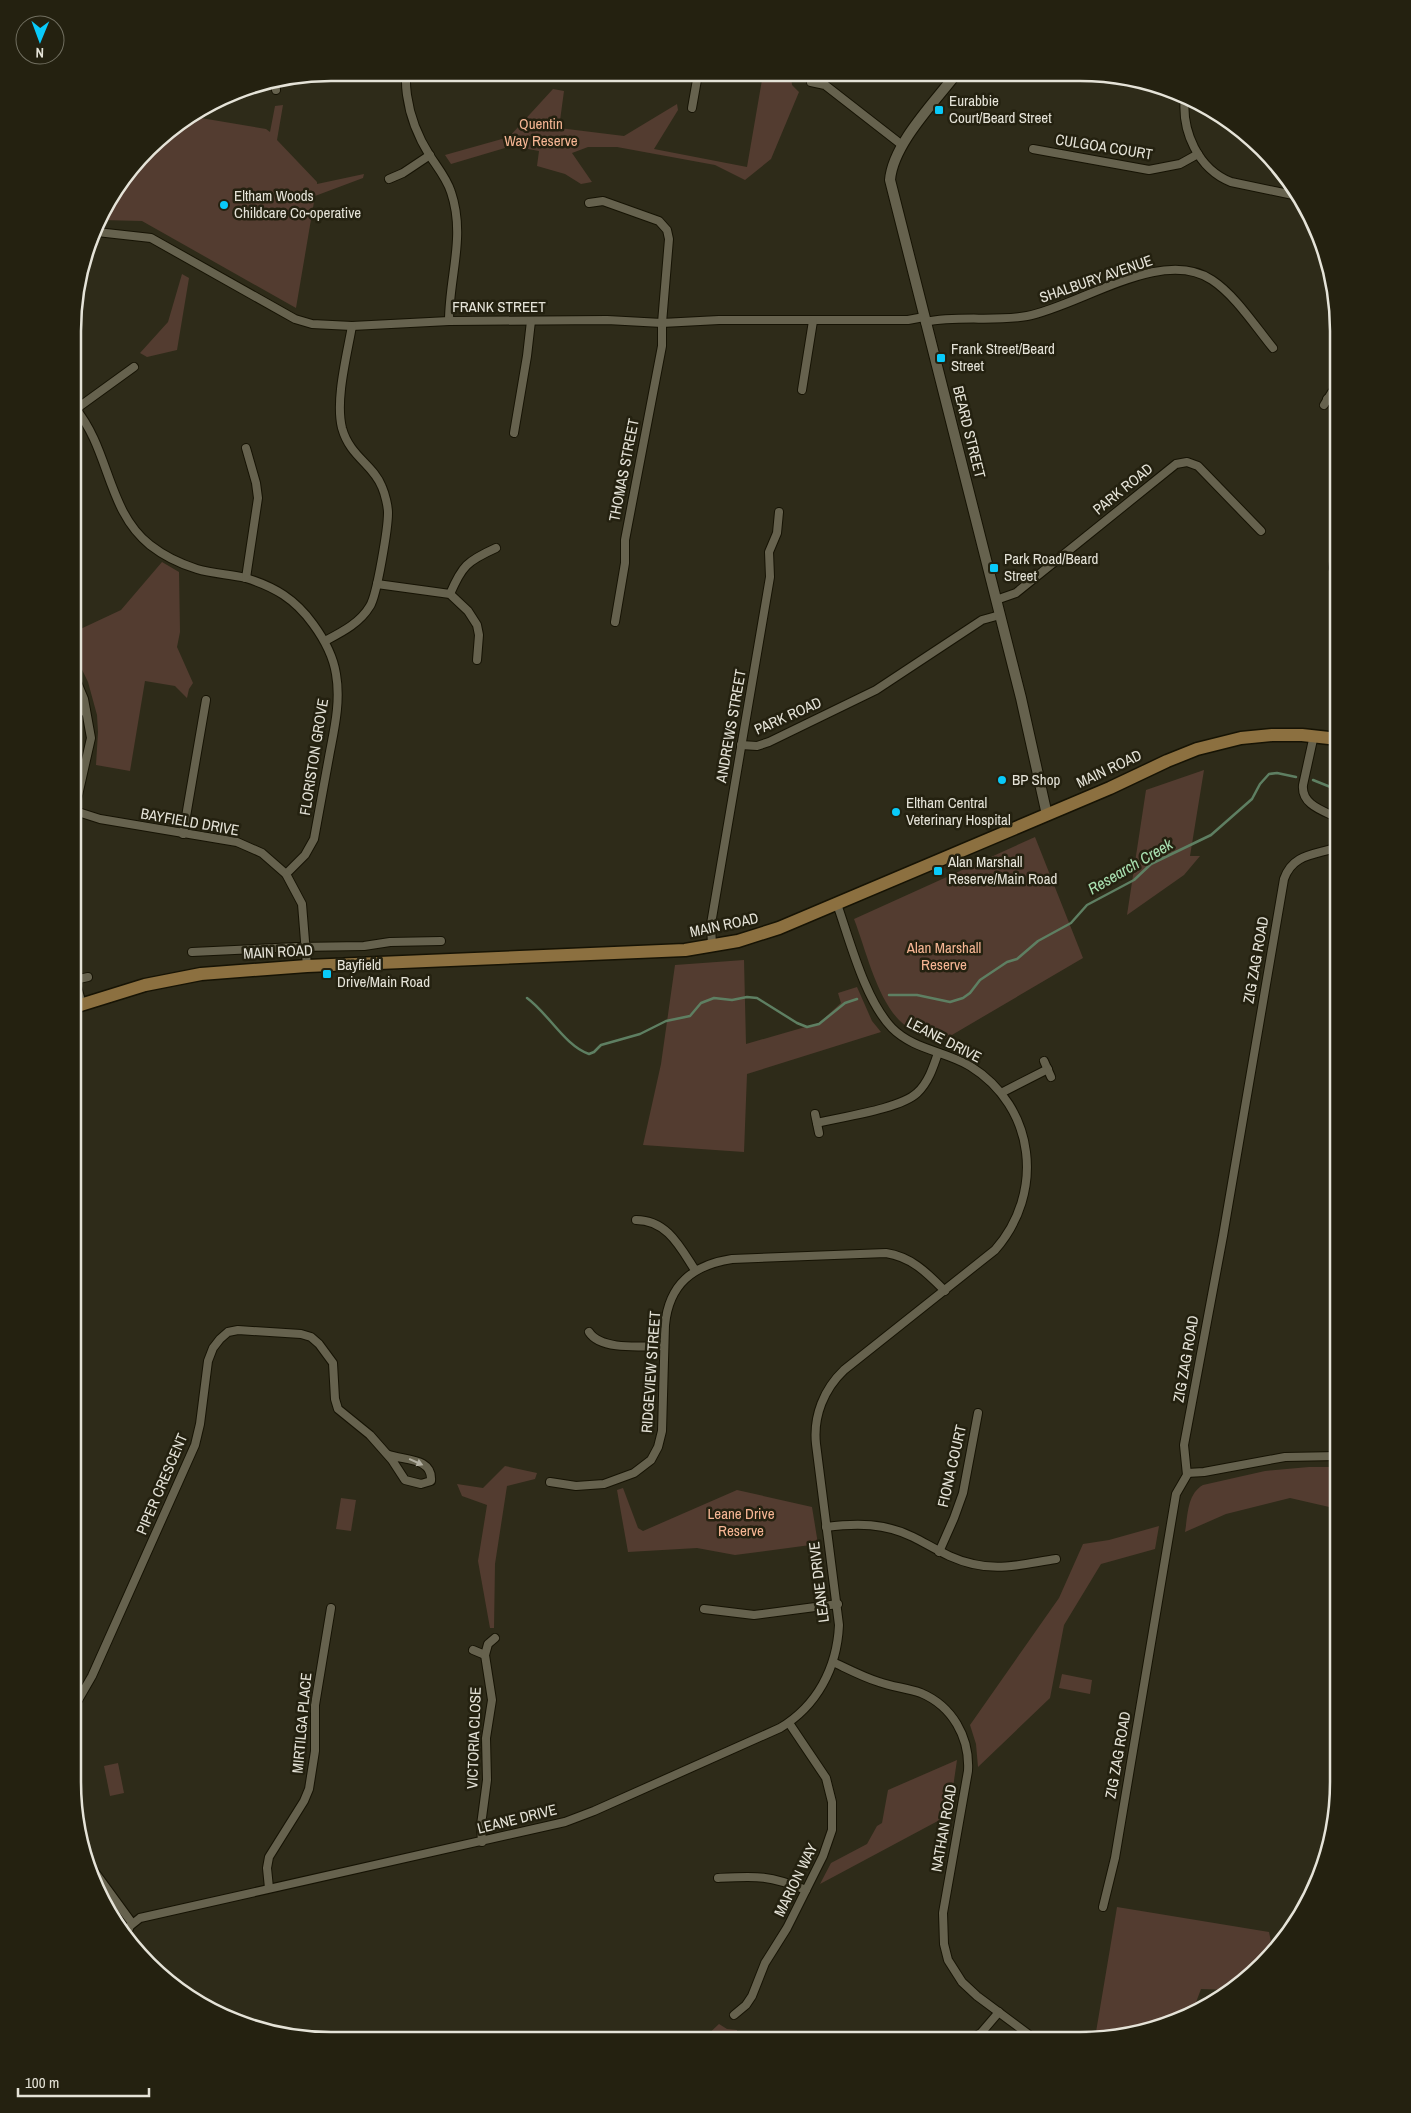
<svg xmlns="http://www.w3.org/2000/svg" width="1411" height="2113" viewBox="0 0 1411 2113" font-family="'Archivo Narrow',sans-serif">
	<style>
		.green { fill: #533c30 }
		.lines { fill: none; stroke-linecap: round; stroke-linejoin: round }
		.stream { stroke: #5e7f62; stroke-width: 2.5 }
		.minor-casing { stroke: #161304; stroke-width: 10 }
		.tertiary-casing { stroke: #161304; stroke-width: 12 }
		.primary-casing { stroke: #161304; stroke-width: 15 }
		.minor { stroke: #66624e; stroke-width: 8 }
		.tertiary { stroke: #66624e; stroke-width: 10 }
		.primary { stroke: #8c7040; stroke-width: 12 }
		.oneway { fill: #b2afa1 }
		.poi-dot { fill: #09cafa; stroke: #242110; stroke-width: 2 }
		.labels { text-anchor: middle; stroke-width: 5; stroke-linejoin: round; paint-order: stroke }
		.poi-label { font-size: 15px; fill: #e5e3d8; stroke: #242110; text-anchor: start }
		.park-label { font-size: 15px; fill: #f6b694; stroke: #242110 }
		.street-label { font-size: 15px; fill: #e5e3d8; stroke: #242110 }
		.water-label { font-size: 16px; font-style: italic; fill: #a8e0b0; stroke: #242110 }
		.rim { fill: none; stroke: #e5e3d8; stroke-width: 2.5 }
	</style>
	<rect width="100%" height="100%" fill="#2e2b19"/>
	<!-- green -->
	<g class="green">
		<polygon points="763,74 789,74 791,75 792,85 799,92 771,159 745,180 715,165 617,147 588,147 572,153 592,182 581,184 565,174 537,166 539,151 512,146 451,164 445,155 509,137 553,89 564,91 559,128 624,136 677,104 678,110 654,149 747,167"/>
		<polygon points="283,105 277,140 317,182 317,184 364,174 363,178 315,196 296,308 142,221 101,220 107,202 161,136 195,117 266,129 270,132 275,106"/>
		<polygon points="182,274 189,278 177,350 147,357 140,353 168,322"/>
		<polygon points="162,562 179,572 180,632 177,647 193,683 189,689 187,698 175,686 145,681 130,771 96,765 98,732 97,715 88,682 74,653 74,632 121,610"/>
		<polygon points="1204,770 1190,856 1200,856 1184,875 1127,915 1146,790"/>
		<path d="M 1035,837 L 1083,958 L 940,1042 C 925,1037 910,1031 899,1020 C 876,996 866,950 854,919 Z"/>
		<polygon points="744,960 746,1044 819,1023 841,1003 838,993 857,987 872,1021 881,1032 747,1074 744,1152 643,1145 661,1064 675,965"/>
		<polygon points="505,1466 537,1473 535,1479 507,1486 495,1564 494,1628 490,1628 478,1561 487,1505 462,1496 457,1484 483,1488"/>
		<path d="M 1309,1467 L 1338,1467 L 1338,1509 L 1290,1498 L 1226,1514 L 1185,1532 C 1188,1515 1187,1494 1203,1485 L 1265,1471 Z"/>
		<polygon points="623,1488 638,1528 643,1531 737,1490 812,1507 818,1544 735,1555 697,1548 628,1552 617,1490"/>
		<polygon points="341,1498 356,1500 351,1531 336,1529"/>
		<polygon points="1159,1526 1155,1549 1101,1564 1064,1625 1050,1698 978,1767 976,1744 970,1725 1059,1598 1083,1544 1109,1540"/>
		<polygon points="1062,1674 1092,1680 1090,1694 1059,1688"/>
		<polygon points="957,1760 949,1815 820,1884 831,1863 867,1844 877,1826 882,1823 888,1790"/>
		<polygon points="118,1763 124,1793 110,1796 104,1766"/>
		<polygon points="1117,1907 1269,1932 1273,1951 1232,1990 1201,1989 1192,2013 1179,2021 1095,2038"/>
		<polygon points="719,2024 727,2029 737,2030 737,2040 703,2039"/>
	</g>
	<g class="lines">
		<!-- stream -->
		<g class="stream">
			<polyline points="1313,780 1338,790"/>
			<polyline points="889,995 917,995 950,1002 963,998 970,993 980,980 1007,962 1017,959 1038,941 1071,923 1087,905 1134,880 1151,864 1211,835 1252,799 1260,784 1269,774 1277,773 1296,777"/>
			<path d="M 527,998 C 548,1013 565,1046 589,1054 L 594,1052 L 601,1045 L 640,1034 L 666,1021 L 690,1016 L 701,1003 L 714,998 L 732,1000 L 747,997 L 757,998 L 797,1023 L 807,1027 L 819,1024 L 845,1003 L 857,999"/>
		</g>
		<!-- minor casing -->
		<g class="minor-casing">
			<g id="minor">
				<path d="M 407,73 C 405,81 406,87 407,95 C 410,117 418,137 430,156 C 438,168 447,179 451,192 C 466,236 449,277 449,321"/>
				<polyline points="275,82 276,90"/>
				<polyline points="811,82 825,85 902,145"/>
				<path d="M 1185,96 C 1181,131 1198,169 1231,182 L 1298,196"/>
				<polyline points="692,108 698,74"/>
				<polyline points="1033,149 1149,170 1180,164 1198,154"/>
				<polyline points="389,179 403,173 430,155"/>
				<polyline points="589,203 603,201 659,221 667,230 669,239 662,323 662,346 625,540 625,563 615,622"/>
				<polyline points="97,232 151,238 295,319 312,324 352,326 449,321 607,320 662,323 719,320 908,320 924,317"/>
				<path d="M 925,322 C 960,315 994,322 1027,316 C 1080,306 1162,246 1212,280 C 1235,295 1255,326 1273,348"/>
				<polyline points="802,390 813,321"/>
				<polyline points="1327,399 1338,404"/>
				<polyline points="1324,405 1332,392"/>
				<path d="M 75,408 C 110,450 107,511 150,545 C 164,556 181,564 197,569 C 213,574 230,574 246,578 C 275,587 295,599 313,624 C 324,639 333,655 336,674 C 341,702 334,730 329,757 C 324,784 319,811 314,839 L 305,855 L 286,874"/>
				<polyline points="76,409 134,367"/>
				<polyline points="514,433 527,356 531,321"/>
				<polyline points="1333,568 1336,550"/>
				<polyline points="246,578 258,498 256,483 246,448"/>
				<polyline points="377,584 450,594 468,611 477,625 479,635 477,660"/>
				<path d="M 450,594 C 462,566 467,561 496,548"/>
				<polyline points="996,600 1016,593 1176,464 1187,462 1198,466 1261,531"/>
				<path d="M 325,641 C 342,632 360,623 370,606 C 377,595 388,528 388,513 C 388,506 385,494 382,487 C 373,464 350,457 342,428 C 335,400 347,355 352,326"/>
				<polyline points="74,712 86,711"/>
				<path d="M 1314,735 L 1303,785 C 1301,805 1324,811 1338,818"/>
				<polyline points="741,745 757,746 769,742 876,690 982,620 1000,615"/>
				<polyline points="75,811 100,819 237,842 262,853 286,874 302,904 307,966"/>
				<polyline points="74,813 91,738 84,699 74,675"/>
				<polyline points="183,834 206,700"/>
				<polyline points="712,946 711,924 770,577 769,552 777,533 779,512"/>
				<polyline points="192,952 297,947 364,946 390,942 441,941"/>
				<polyline points="74,980 75,980 82,1004"/>
				<polyline points="75,980 88,977"/>
				<polyline points="1044,1061 1051,1077"/>
				<polyline points="1001,1093 1048,1069"/>
				<polyline points="815,1114 819,1133"/>
				<path d="M 817,1123 C 841,1117 900,1109 917,1093 C 928,1083 933,1068 938,1053"/>
				<path d="M 636,1220 C 667,1220 680,1247 695,1270"/>
				<path d="M 589,1332 C 601,1351 643,1346 664,1346"/>
				<polyline points="1187,1473 1204,1472 1285,1457 1338,1456"/>
				<path d="M 550,1482 L 576,1486 L 604,1484 L 634,1473 L 651,1460 L 658,1447 L 662,1431 L 665,1325 C 669,1284 693,1265 732,1259 L 886,1253 C 912,1257 927,1273 945,1291"/>
				<path d="M 826,1527 C 857,1523 885,1523 913,1537 C 933,1547 950,1559 973,1564 C 1002,1571 1028,1563 1056,1559"/>
				<polyline points="939,1552 954,1518 963,1493 978,1413"/>
				<polyline points="704,1609 754,1615 838,1604"/>
				<polyline points="473,1650 485,1655"/>
				<path d="M 833,1662 C 848,1669 863,1677 879,1682 C 893,1687 907,1688 921,1693 C 952,1706 970,1737 968,1771 L 943,1913 L 944,1944 L 948,1960 L 962,1982 L 977,1996 L 1036,2040"/>
				<path d="M 73,1709 L 92,1676 L 195,1445 L 200,1424 L 208,1361 L 213,1348 L 220,1339 L 228,1332 L 238,1330 L 301,1334 L 311,1337 L 319,1344 L 333,1363 L 335,1399 L 338,1409 L 370,1435 L 392,1460 L 405,1480 L 421,1484 L 431,1481 C 433,1456 401,1461 387,1454"/>
				<polyline points="482,1842 481,1825 487,1780 486,1738 492,1700 485,1655 488,1644 495,1638"/>
				<polyline points="89,1864 132,1923"/>
				<path d="M 718,1878 C 757,1876 769,1875 806,1890"/>
				<polyline points="269,1888 267,1868 269,1857 304,1801 309,1789 315,1751 315,1705 331,1608"/>
				<path d="M 1103,1907 L 1115,1858 L 1176,1494 L 1187,1475 L 1184,1445 L 1223,1236 L 1284,879 C 1293,853 1316,855 1338,847"/>
				<path d="M 125,1938 L 130,1926 L 140,1918 L 565,1822 L 594,1811 L 780,1728 C 817,1706 837,1668 839,1625 L 816,1444 C 813,1416 824,1389 844,1370 L 995,1250 C 1045,1193 1036,1107 970,1066 C 945,1051 914,1050 892,1028 C 865,1000 850,941 837,904"/>
				<polyline points="734,2015 746,2005 752,1996 765,1963 787,1928 823,1856 832,1830 832,1802 826,1778 789,1723"/>
				<polyline points="969,2040 981,2033 999,2012"/>
			</g>
		</g>
		<!-- tertiary casing -->
		<g class="tertiary-casing">
			<path id="tertiary" d="M 956,74 C 934,103 893,144 890,180 L 1021,698 L 1047,815"/>
		</g>
		<!-- primary casing -->
		<g class="primary-casing">
			<polyline id="primary" points="74,1007 145,985 201,974 307,966 685,950 738,941 779,928 1110,788 1167,761 1197,749 1241,738 1272,735 1302,735 1338,739"/>
		</g>
		<!-- minor -->
		<use href="#minor" class="minor"/>
		<!-- tertiary -->
		<use href="#tertiary" class="tertiary"/>
		<!-- primary -->
		<use href="#primary" class="primary"/>
	</g>
	<!-- one-way arrows -->
	<defs><path id="oneway-solid" d="M-6-.8H1V-3.2L6.5 0L1 3.2V.8H-6Z" transform="scale(1.25)"/></defs>
	<use class="oneway" href="#oneway-solid" transform="translate(416 1462) rotate(24)"/>
	<!-- markers -->
	<g class="poi-dot">
		<rect x="934" y="105" width="10" height="10" rx="2.5"/>
		<circle cx="224" cy="205" r="5"/>
		<rect x="936" y="353" width="10" height="10" rx="2.5"/>
		<rect x="989" y="563" width="10" height="10" rx="2.5"/>
		<circle cx="1002" cy="780" r="5"/>
		<circle cx="896" cy="812" r="5"/>
		<rect x="933" y="866" width="10" height="10" rx="2.5"/>
		<rect x="322" y="969" width="10" height="10" rx="2.5"/>
	</g>
	<g class="labels">
		<!-- poi labels -->
		<g class="poi-label">
			<text x="949" y="106">Eurabbie<tspan x="949" dy="17">Court/Beard Street</tspan></text>
			<text x="234" y="201">Eltham Woods<tspan x="234" dy="17">Childcare Co-operative</tspan></text>
			<text x="951" y="354">Frank Street/Beard<tspan x="951" dy="17">Street</tspan></text>
			<text x="1004" y="564">Park Road/Beard<tspan x="1004" dy="17">Street</tspan></text>
			<text x="1012" y="785">BP Shop</text>
			<text x="906" y="808">Eltham Central<tspan x="906" dy="17">Veterinary Hospital</tspan></text>
			<text x="948" y="867">Alan Marshall<tspan x="948" dy="17">Reserve/Main Road</tspan></text>
			<text x="337" y="970">Bayfield<tspan x="337" dy="17">Drive/Main Road</tspan></text>
		</g>
		<!-- park labels -->
		<g class="park-label">
			<text x="541" y="129">Quentin<tspan x="541" dy="17">Way Reserve</tspan></text>
			<text x="944" y="953">Alan Marshall<tspan x="944" dy="17">Reserve</tspan></text>
			<text x="741" y="1519">Leane Drive<tspan x="741" dy="17">Reserve</tspan></text>
		</g>
		<!-- street labels -->
		<g class="street-label">
			<text transform="translate(1104 147) rotate(9)" y="5">CULGOA COURT</text>
			<text transform="translate(1096 279) rotate(-19)" y="5">SHALBURY AVENUE</text>
			<text x="499" y="312">FRANK STREET</text>
			<text transform="translate(969 432) rotate(76)" y="5">BEARD STREET</text>
			<text transform="translate(624 470) rotate(-79)" y="5">THOMAS STREET</text>
			<text transform="translate(1123 489) rotate(-39)" y="5">PARK ROAD</text>
			<text transform="translate(788 716) rotate(-24)" y="5">PARK ROAD</text>
			<text transform="translate(731 726) rotate(-80)" y="5">ANDREWS STREET</text>
			<text transform="translate(314 757) rotate(-81)" y="5">FLORISTON GROVE</text>
			<text transform="translate(1109 769) rotate(-25)" y="5">MAIN ROAD</text>
			<text transform="translate(190 822) rotate(10)" y="5">BAYFIELD DRIVE</text>
			<text transform="translate(724 925) rotate(-12)" y="5">MAIN ROAD</text>
			<text transform="translate(278 952) rotate(-3)" y="5">MAIN ROAD</text>
			<text transform="translate(1256 960) rotate(-80)" y="5">ZIG ZAG ROAD</text>
			<text transform="translate(944 1040) rotate(27)" y="5">LEANE DRIVE</text>
			<text transform="translate(1186 1359) rotate(-80)" y="5">ZIG ZAG ROAD</text>
			<text transform="translate(651 1372) rotate(-86)" y="5">RIDGEVIEW STREET</text>
			<text transform="translate(952 1466) rotate(-77)" y="5">FIONA COURT</text>
			<text transform="translate(162 1484) rotate(-67)" y="5">PIPER CRESCENT</text>
			<text transform="translate(819 1582) rotate(-97)" y="5">LEANE DRIVE</text>
			<text transform="translate(302 1723) rotate(-85)" y="5">MIRTILGA PLACE</text>
			<text transform="translate(474 1738) rotate(-88)" y="5">VICTORIA CLOSE</text>
			<text transform="translate(1118 1755) rotate(-80)" y="5">ZIG ZAG ROAD</text>
			<text transform="translate(517 1819) rotate(-14)" y="5">LEANE DRIVE</text>
			<text transform="translate(944 1828) rotate(-80)" y="5">NATHAN ROAD</text>
			<text transform="translate(796 1880) rotate(-64)" y="5">MARION WAY</text>
		</g>
		<!-- water labels -->
		<g class="water-label">
			<text transform="translate(1130 866) rotate(-30)" y="6">Research Creek</text>
		</g>
	</g>
	<!-- crop -->
	<path d="M0 0H1411V2113H0ZM331 81H1080A250 250 0 0 1 1330 331V1782A250 250 0 0 1 1080 2032H331A250 250 0 0 1 81 1782V331A250 250 0 0 1 331 81Z" fill="#242110" fill-rule="evenodd"/>
	<path class="rim" d="M331 81H1080A250 250 0 0 1 1330 331V1782A250 250 0 0 1 1080 2032H331A250 250 0 0 1 81 1782V331A250 250 0 0 1 331 81Z"/>
	<!-- north arrow -->
	<g transform="translate(40 40) rotate(181)"><circle r="24" fill="#242110" stroke="#716f60"/>
	<path d="M0-4L9 19L0 12L-9 19Z" fill="#09cafa"/>
	<text y="-8" font-size="14" font-weight="bold" text-anchor="middle" fill="#e5e3d8">N</text>
	</g>
	<!-- scale -->
	<path d="M18 2088v8h131v-8" fill="none" stroke="#e5e3d8" stroke-width="2.5"/>
	<text x="25" y="2088" font-size="15" fill="#e5e3d8" stroke="#242110" stroke-width="4" paint-order="stroke">100 m</text>
</svg>
